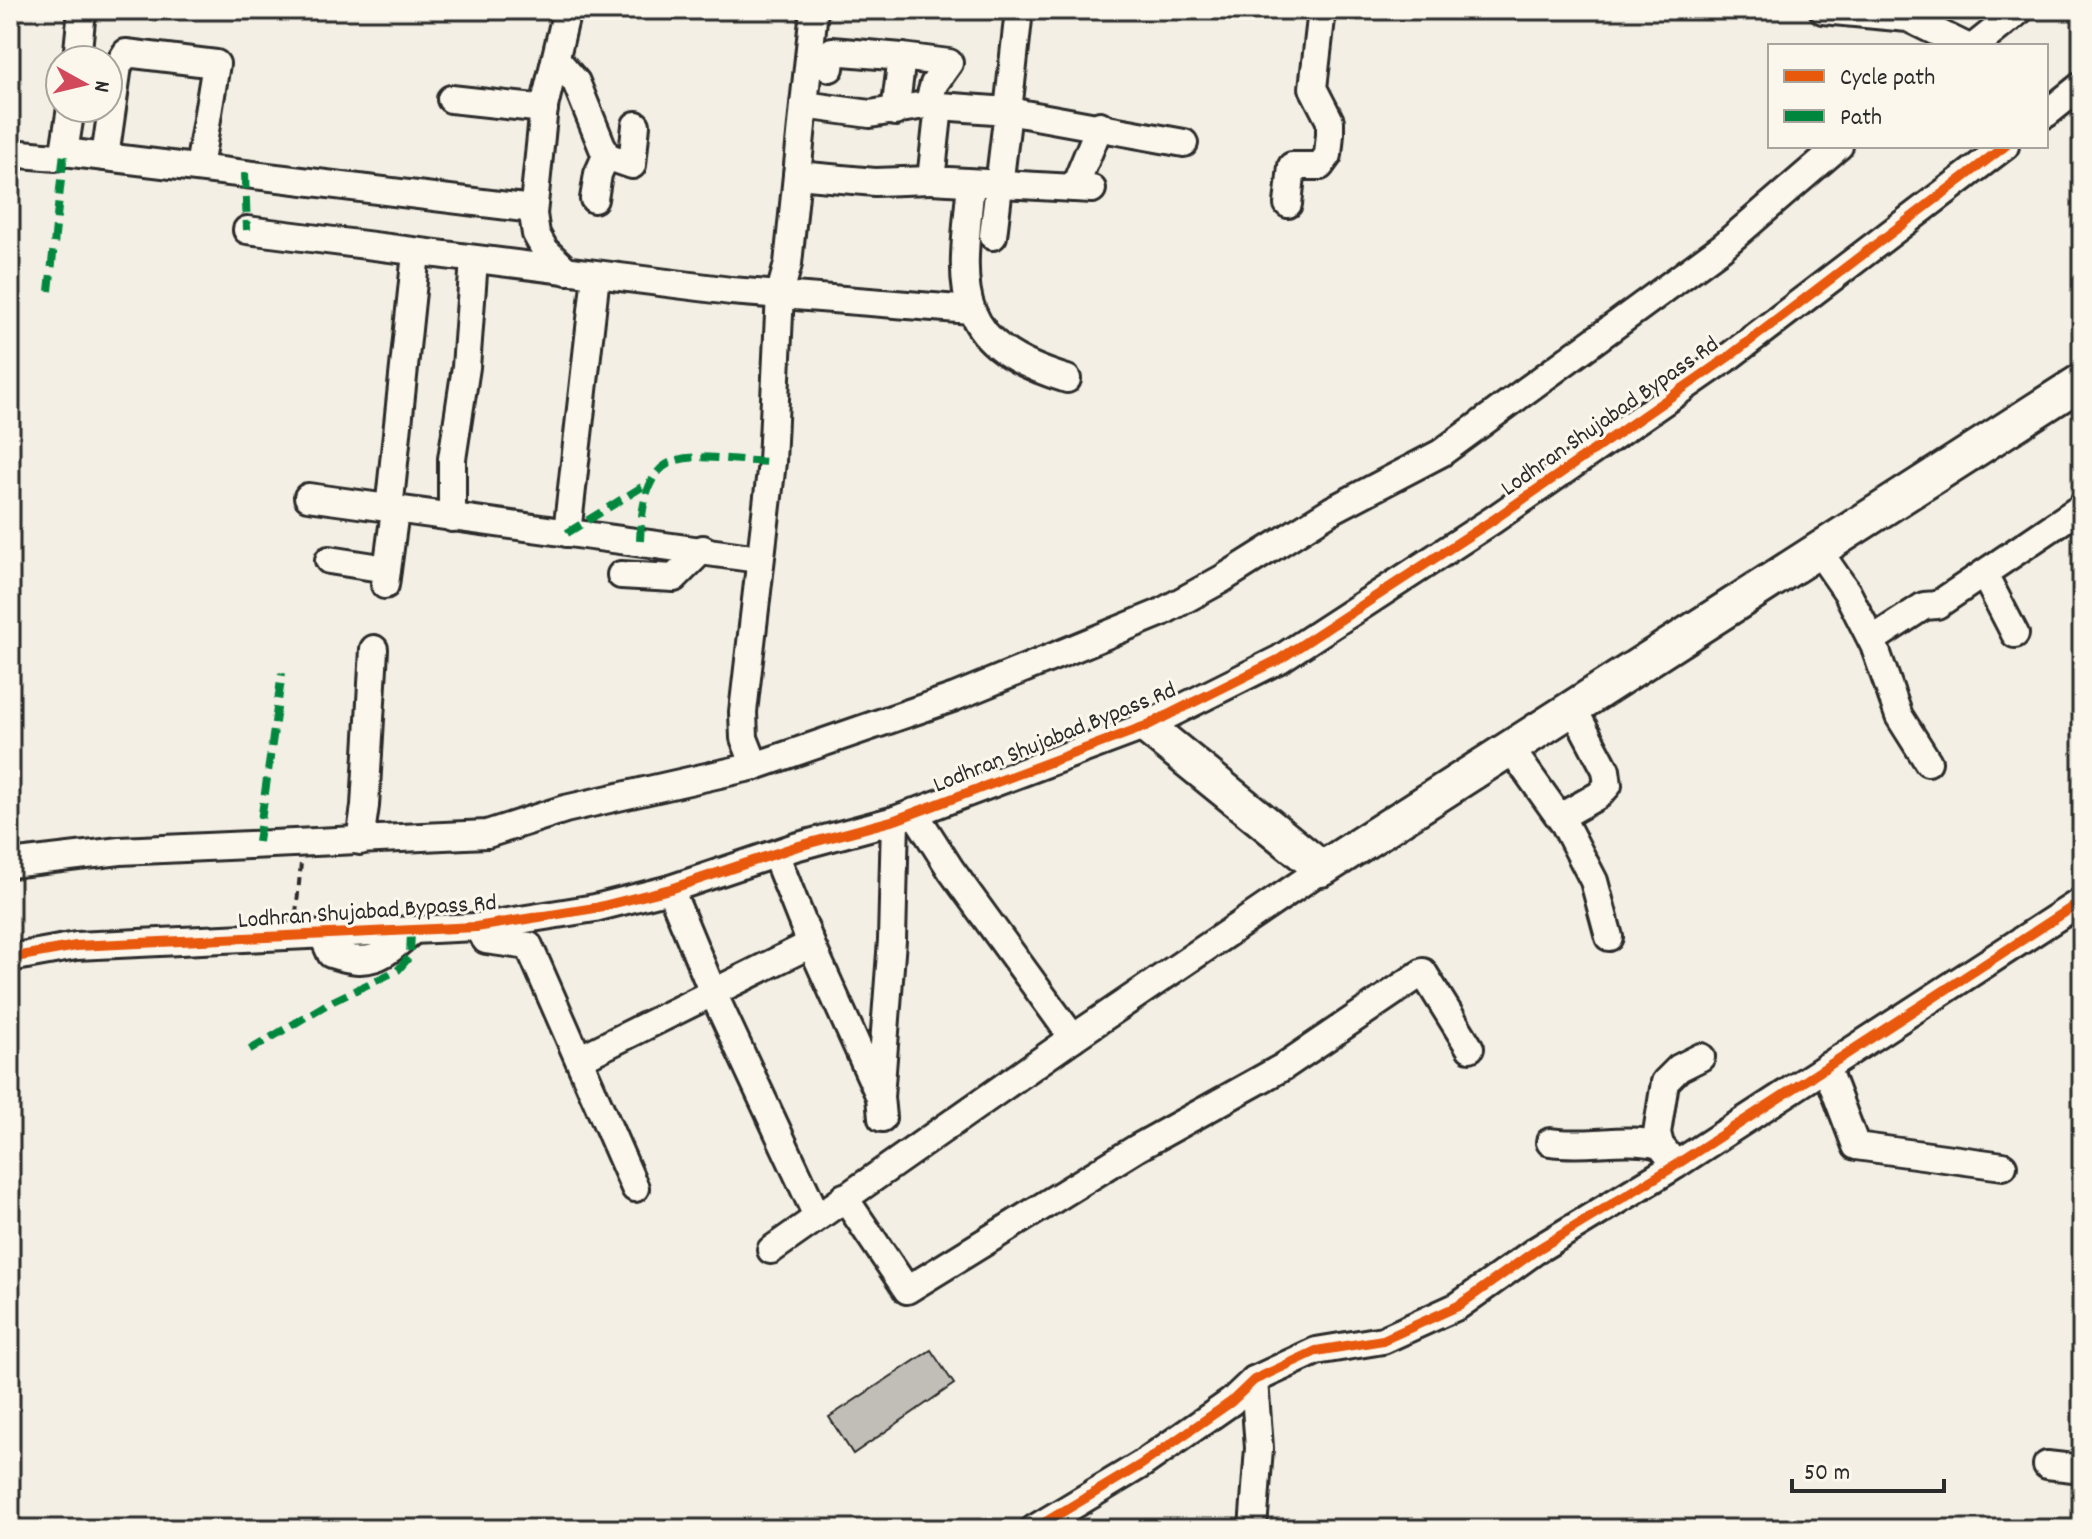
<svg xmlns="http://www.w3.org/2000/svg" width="2092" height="1539" viewBox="0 0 2092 1539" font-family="Dekko,sans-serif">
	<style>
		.building { fill: #c0beb6; stroke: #2b2b2b; stroke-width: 2 }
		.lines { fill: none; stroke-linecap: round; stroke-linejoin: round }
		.minor-casing { stroke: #2b2b2b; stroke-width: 32 }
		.major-casing { stroke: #2b2b2b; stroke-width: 40 }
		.path { stroke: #2b2b2b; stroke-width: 4; stroke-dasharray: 8 6; stroke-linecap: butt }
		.minor { stroke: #fbf7ec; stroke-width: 26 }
		.major { stroke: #fbf7ec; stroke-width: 34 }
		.quiet { stroke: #00873e; stroke-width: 8; stroke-dasharray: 16 8; stroke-linecap: butt }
		.cycleway-casing { stroke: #fbf7ec; stroke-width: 15 }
		.cycleway { stroke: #e8590c; stroke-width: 10 }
		.labels { text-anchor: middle; stroke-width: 6; stroke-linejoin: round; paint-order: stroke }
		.street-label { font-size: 24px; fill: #2b2b2b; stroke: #fbf7ec }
	</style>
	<rect width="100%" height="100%" fill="#f3efe4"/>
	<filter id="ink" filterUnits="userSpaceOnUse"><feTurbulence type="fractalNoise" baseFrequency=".0125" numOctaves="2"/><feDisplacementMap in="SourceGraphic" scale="16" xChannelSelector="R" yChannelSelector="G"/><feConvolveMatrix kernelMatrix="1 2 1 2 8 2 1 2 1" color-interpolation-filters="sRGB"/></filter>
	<g filter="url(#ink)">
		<!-- building -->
		<polygon class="building" points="931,1350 954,1384 853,1454 829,1417"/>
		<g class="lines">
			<!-- minor casing -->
			<g class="minor-casing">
				<g id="minor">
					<polyline points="567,10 544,107 533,214 536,234 545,250 567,271"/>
					<polyline points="814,10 804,105 870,114 925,105 1008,111 993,236"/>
					<polyline points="1019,10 1008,111 1184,143"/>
					<polyline points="1823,10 1908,18 1965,46"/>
					<polyline points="1975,46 2020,10"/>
					<polyline points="77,60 82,10"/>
					<polyline points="557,60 576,82 606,156 632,165 636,125"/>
					<polyline points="830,68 832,51 902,57"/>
					<polyline points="451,99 544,109"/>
					<polyline points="804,105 797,175 875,182 931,180"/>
					<polyline points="939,106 931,180 1092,189"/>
					<polyline points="895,112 902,57 949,63 934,84 928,105"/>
					<polyline points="2046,114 2082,85"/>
					<polyline points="64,152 71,108"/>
					<polyline points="10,153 56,157 64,152 533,209"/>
					<polyline points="105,157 118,66 126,53 216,64 199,168"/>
					<path d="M 971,183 C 961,288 948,343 1067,379"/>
					<polyline points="1074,188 1100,125"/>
					<polyline points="594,199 598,174 606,156"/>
					<polyline points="1288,204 1292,166 1320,166 1328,155 1330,134 1330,121 1313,88 1322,10"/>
					<polyline points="247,230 731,291 971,310"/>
					<polyline points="308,497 759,559"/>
					<polyline points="389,510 416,253"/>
					<polyline points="452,518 452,459 466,367 474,260"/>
					<polyline points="567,533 596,275"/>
					<polyline points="1818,550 1847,592 1874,645 1899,716 1928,762"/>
					<polyline points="329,560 387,569"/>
					<polyline points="1984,574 2015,634"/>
					<polyline points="621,575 674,578 703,549"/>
					<polyline points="385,585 395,511"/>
					<polyline points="1872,640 1924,606 1937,605 2082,507"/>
					<polyline points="1510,748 1565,825 1594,881 1609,937"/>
					<polyline points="755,766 744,738 743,712 772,462 780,293 788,264 797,175"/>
					<polyline points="914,812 951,870 1073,1038"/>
					<polyline points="1560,817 1599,795 1608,785 1606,770 1573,708"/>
					<polyline points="360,841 365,806 374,649"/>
					<polyline points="10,864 120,851 487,834 565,809 755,766 955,697 1160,613 1222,579 1332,510 1441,453 1722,247 1839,146"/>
					<polyline points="670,889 714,995 817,1216"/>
					<polyline points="476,927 486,940 529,946 635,1188"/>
					<path d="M 322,934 L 331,954 C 371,967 381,958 411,932"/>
					<polyline points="811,944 880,1097 882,1118"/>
					<polyline points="10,958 76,946 476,927 595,908 670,889 795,847 895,820 1146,726 1280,659 1493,520 1731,355 2005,146"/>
					<polyline points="579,1059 811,944 776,856"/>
					<polyline points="1826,1067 1856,1146 2003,1166"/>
					<polyline points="880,1097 892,940 895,820"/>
					<path d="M 1550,1142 C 1589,1148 1621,1136 1660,1145"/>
					<polyline points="1676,1165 1660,1145 1657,1133 1665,1082 1679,1068 1701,1057"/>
					<polyline points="844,1197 907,1290 1137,1148 1283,1067 1423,972 1470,1048"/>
					<polyline points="771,1250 1073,1038 1322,869"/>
					<polyline points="2047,1465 2082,1469"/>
					<polyline points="1034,1529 1142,1464 1231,1402 1254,1380 1316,1351 1383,1340 1458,1306 1535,1251 1668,1170 2082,901"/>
					<polyline points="1253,1529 1259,1448 1254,1380"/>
				</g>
			</g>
			<!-- major casing -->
			<g class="major-casing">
				<polyline id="major" points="1146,726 1322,869 2082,381"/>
			</g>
			<!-- path -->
			<polyline class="path" points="296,914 301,863"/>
			<!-- minor -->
			<use href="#minor" class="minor"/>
			<!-- major -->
			<use href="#major" class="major"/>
			<!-- quiet -->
			<g class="quiet">
				<polyline points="245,173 247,230"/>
				<polyline points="49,291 64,152"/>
				<polyline points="567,533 650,482"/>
				<path d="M 640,541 C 644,434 689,459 772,462"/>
				<polyline points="258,842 282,673"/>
				<polyline points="250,1050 329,1003 398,970 410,956 411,932"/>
			</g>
			<!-- cycleway casing -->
			<g class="cycleway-casing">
				<g id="cycleway">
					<polyline points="10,958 76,946 476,927 595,908 670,889 795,847 895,820 1146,726 1280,659 1493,520 1731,355 2005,146"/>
					<polyline points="1034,1529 1142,1464 1231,1402 1254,1380 1316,1351 1383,1340 1458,1306 1535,1251 1668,1170 2082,901"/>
				</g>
			</g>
			<!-- cycleway -->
			<use href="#cycleway" class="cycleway"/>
		</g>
	</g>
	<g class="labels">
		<!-- street labels -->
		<g class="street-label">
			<text transform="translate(1609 415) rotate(-35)" y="8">Lodhran Shujabad Bypass Rd</text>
			<text transform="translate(1054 736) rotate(-22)" y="8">Lodhran Shujabad Bypass Rd</text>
			<text transform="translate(367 910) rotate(-4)" y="8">Lodhran Shujabad Bypass Rd</text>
		</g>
	</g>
	<!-- margin -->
	<rect width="2092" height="1539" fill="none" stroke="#fbf7ec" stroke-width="40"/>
	<rect x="20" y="20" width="2052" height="1499" fill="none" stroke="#2b2b2b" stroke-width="3" filter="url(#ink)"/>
	<!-- legend -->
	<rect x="1768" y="44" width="280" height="104" fill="#fbf7ec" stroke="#a8a59f" stroke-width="2"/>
	<rect x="1784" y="70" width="40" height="12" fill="#e8590c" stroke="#a8a59f" stroke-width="2"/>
	<text x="1840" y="84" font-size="24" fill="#2b2b2b">Cycle path</text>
	<rect x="1784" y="110" width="40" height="12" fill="#00873e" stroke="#a8a59f" stroke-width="2"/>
	<text x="1840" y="124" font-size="24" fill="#2b2b2b">Path</text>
	<!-- north arrow -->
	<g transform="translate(84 84) rotate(98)"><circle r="38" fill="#fbf7ec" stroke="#a8a59f" stroke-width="2"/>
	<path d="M0-6L14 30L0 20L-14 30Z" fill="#d1495b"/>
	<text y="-12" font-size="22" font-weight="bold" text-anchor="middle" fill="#2b2b2b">N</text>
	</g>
	<!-- scale -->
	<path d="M1792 1479v12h152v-12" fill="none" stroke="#2b2b2b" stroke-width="4"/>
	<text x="1804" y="1479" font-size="24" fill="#2b2b2b" stroke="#fbf7ec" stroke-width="6" paint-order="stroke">50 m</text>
</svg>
